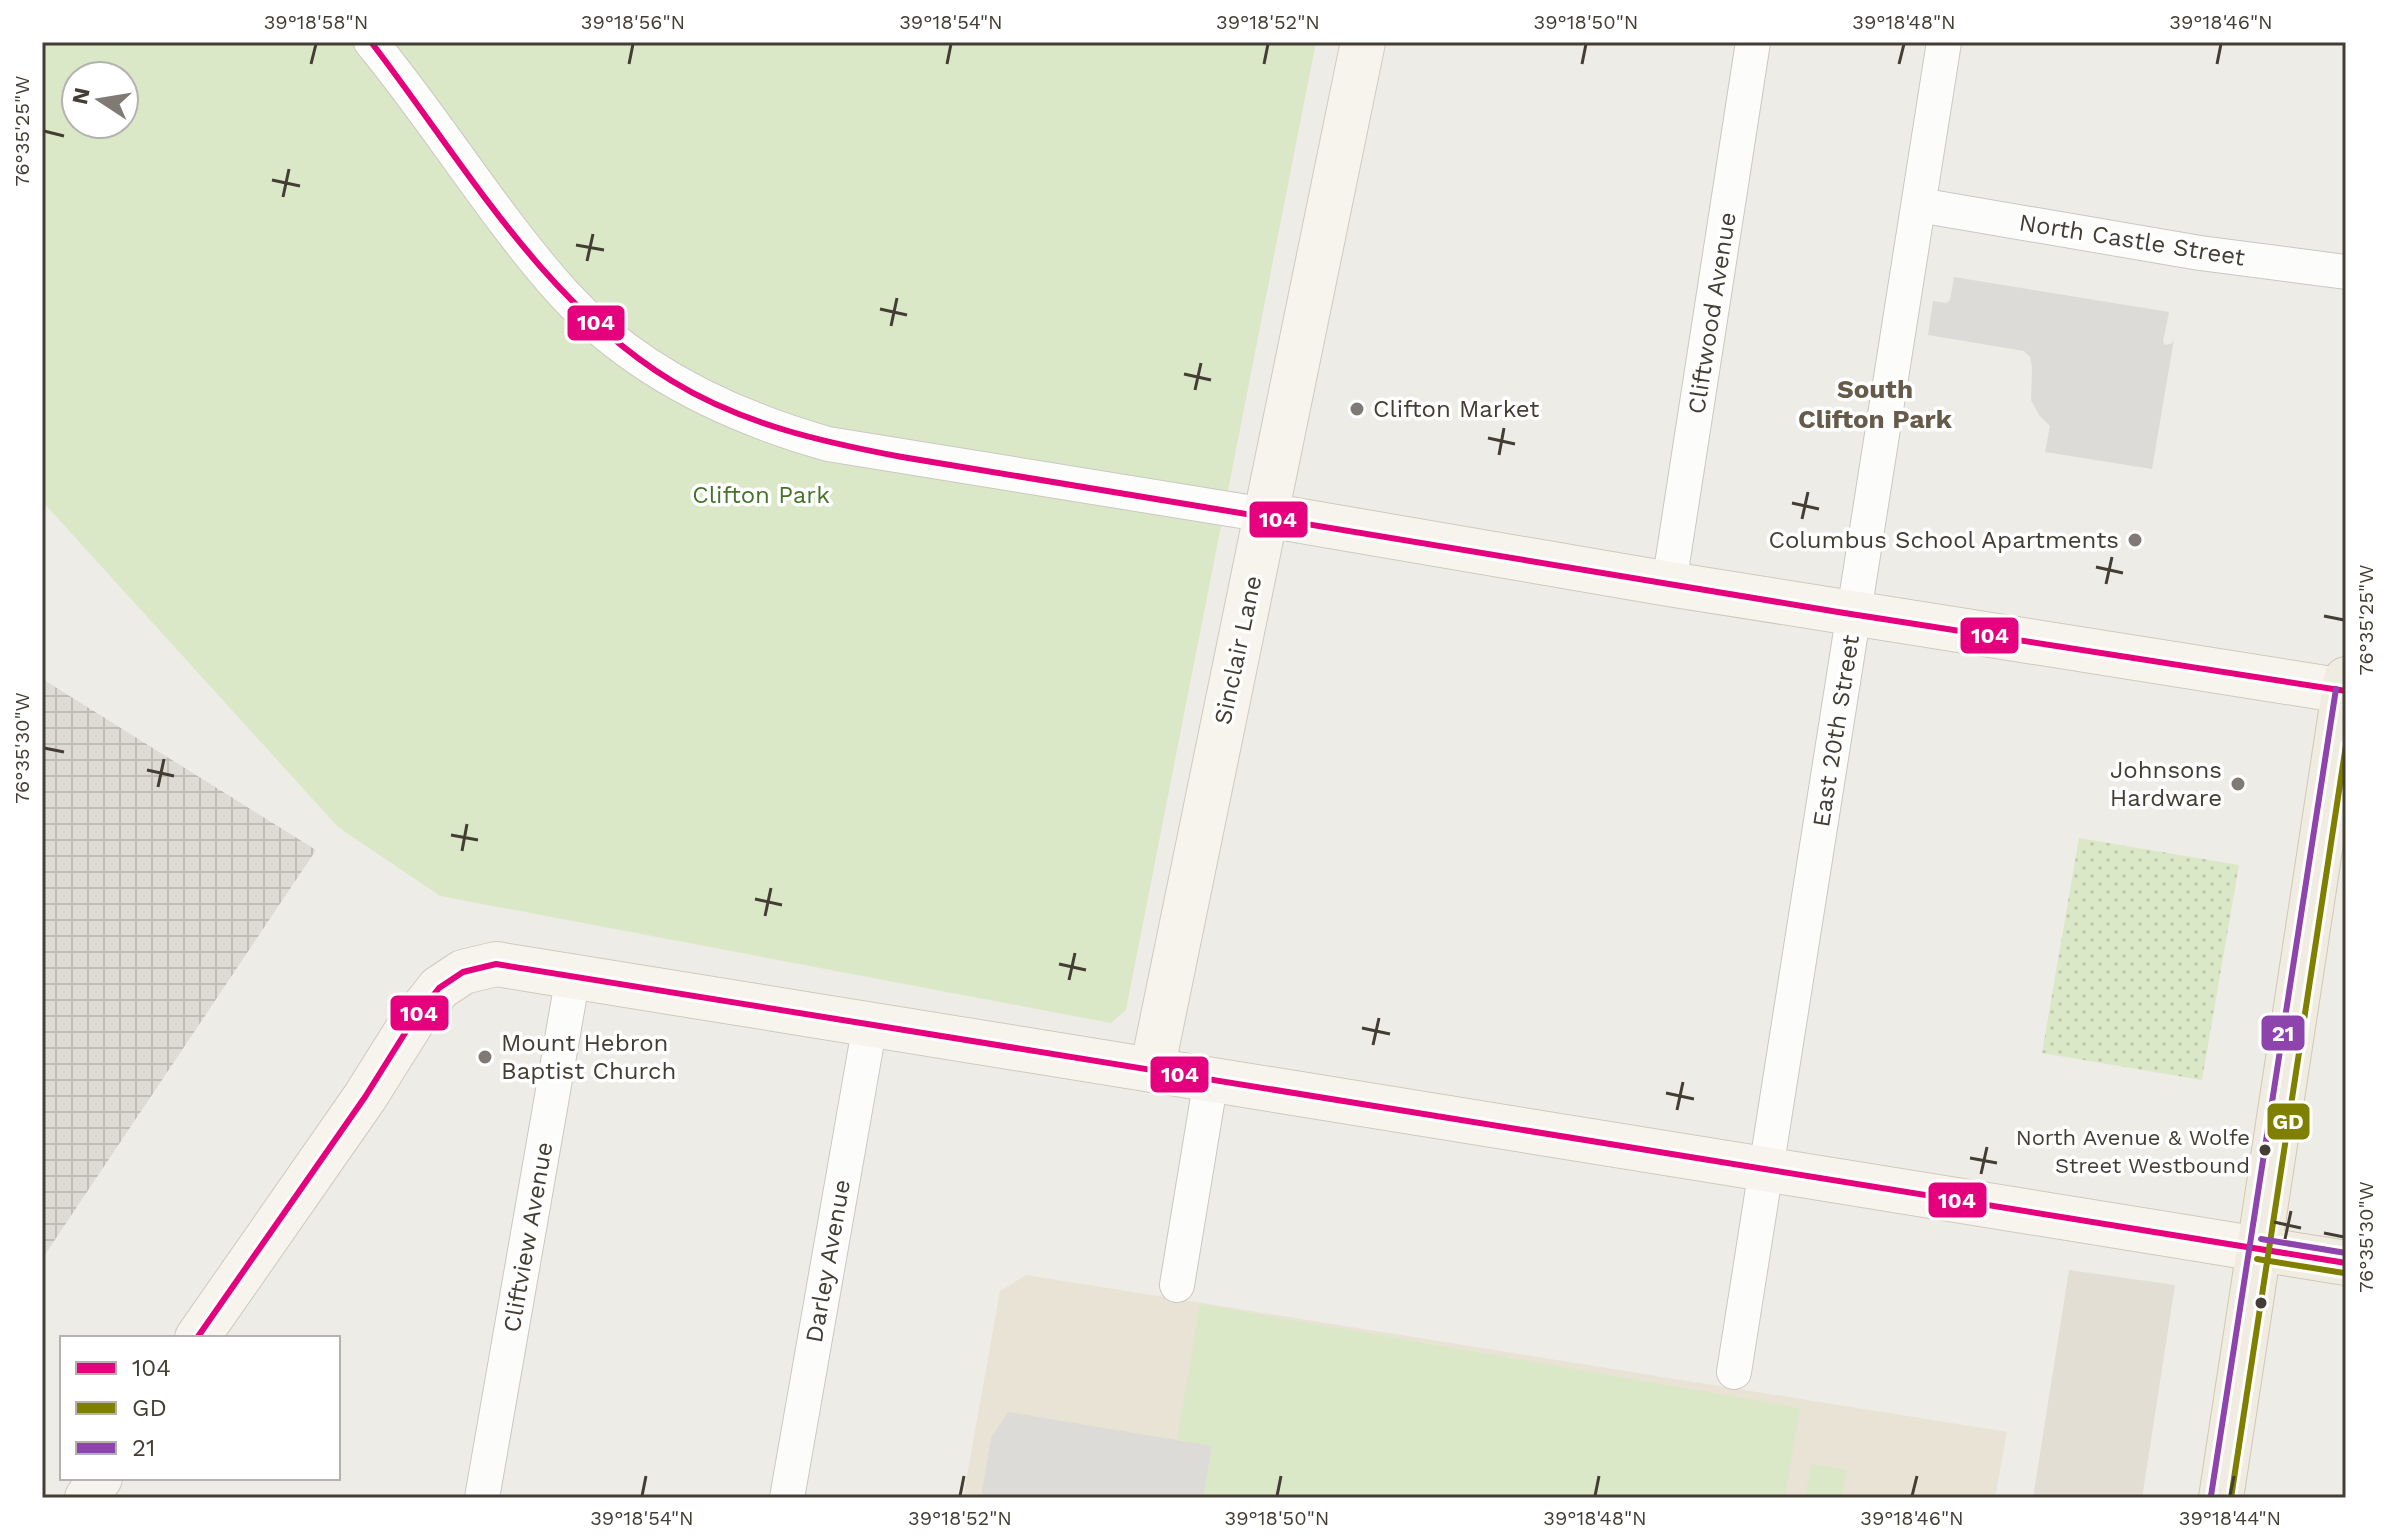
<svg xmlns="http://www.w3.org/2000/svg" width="2388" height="1540" viewBox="0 0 2388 1540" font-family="'Work Sans',sans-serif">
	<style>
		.residential { fill: #e2ded4 }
		.industrial { fill: url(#industrial-grid) }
		.education { fill: #e9e3d6 }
		.grass { fill: url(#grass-dots) }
		.green { fill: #dbe8c7; fill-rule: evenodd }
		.parking { fill: #dddbd7 }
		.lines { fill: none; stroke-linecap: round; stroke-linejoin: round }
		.minor-casing { stroke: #cac8c3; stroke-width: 36 }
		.secondary-casing { stroke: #cfcabf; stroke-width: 46 }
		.primary-casing { stroke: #d0c8b4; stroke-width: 46 }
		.minor { stroke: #fcfcfb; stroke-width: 34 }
		.secondary { stroke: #f6f4ed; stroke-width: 44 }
		.primary { stroke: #f0ece2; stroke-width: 44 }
		.bus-1-casing { stroke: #fff; stroke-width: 12 }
		.bus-2-casing { stroke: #fff; stroke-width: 12 }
		.bus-3-casing { stroke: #fff; stroke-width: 12 }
		.bus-1 { stroke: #e5007d; stroke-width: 6 }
		.bus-2 { stroke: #808000; stroke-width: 6 }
		.bus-3 { stroke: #8e44ad; stroke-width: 6 }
		.ticks { fill: none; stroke: #433d34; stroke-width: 3 }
		.poi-dot { fill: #7f7a73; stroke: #fff; stroke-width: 3 }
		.bus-dot { fill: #433d34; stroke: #fff; stroke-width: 3 }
		.labels { text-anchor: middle; stroke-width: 7; stroke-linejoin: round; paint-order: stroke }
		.bus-label { font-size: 22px; fill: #433d34; stroke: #fff; text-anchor: end }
		.street-label { font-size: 24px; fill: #433d34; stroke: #fff }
		.poi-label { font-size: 24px; fill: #433d34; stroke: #fff; text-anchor: start }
		.park-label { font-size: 24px; fill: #457329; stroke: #fff }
		.neighbourhood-label { font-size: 26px; font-weight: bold; fill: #665b4b; stroke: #fff }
		.line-badge { stroke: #fff; stroke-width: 3 }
		.badge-label { font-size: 22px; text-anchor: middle; font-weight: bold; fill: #fff }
		.neatline { fill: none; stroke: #433d34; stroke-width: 3 }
		.ticks-label { font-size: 20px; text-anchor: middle; fill: #433d34 }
	</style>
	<defs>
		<pattern id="industrial-grid" width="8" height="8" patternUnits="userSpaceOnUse" patternTransform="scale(2)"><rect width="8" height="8" fill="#dedbd5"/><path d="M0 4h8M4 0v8" fill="none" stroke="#c0bdb7"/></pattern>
		<pattern id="grass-dots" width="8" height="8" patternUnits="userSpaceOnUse" patternTransform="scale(2)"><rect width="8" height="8" fill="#dbe8c7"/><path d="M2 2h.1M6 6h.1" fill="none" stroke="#bdc8ac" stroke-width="1.8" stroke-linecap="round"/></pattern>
	</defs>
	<rect width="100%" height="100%" fill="#eeece7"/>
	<!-- residential -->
	<polygon class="residential" points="2069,1270 2175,1285 2142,1498 2033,1498"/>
	<!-- industrial -->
	<polygon class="industrial" points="44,680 316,850 42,1259 42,684"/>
	<!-- education -->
	<polygon class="education" points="1026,1275 2007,1432 1995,1498 963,1498 1000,1291"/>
	<!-- grass -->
	<polygon class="grass" points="2079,838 2239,865 2202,1080 2042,1053"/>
	<!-- green -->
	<g class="green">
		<path d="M 42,42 L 1316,42 L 1126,1010 L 1111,1023 L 440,896 L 338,827 L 42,501 ZM 76,76 L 124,76 L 124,124 L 76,124 Z"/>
		<polygon points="1200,1304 1800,1408 1785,1498 1203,1498 1212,1446 1177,1440"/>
		<polygon points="1811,1464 1847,1470 1842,1498 1805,1498"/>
	</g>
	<!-- parking -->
	<g class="parking">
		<polygon points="1954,277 2169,312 2163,342 2166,345 2172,343 2174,339 2152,469 2045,452 2050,426 2039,415 2031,400 2032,367 2030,357 2024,351 1928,335 1933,301 1946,303 1950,300"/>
		<polygon points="1008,1412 1212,1446 1203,1498 981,1498 991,1438"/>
	</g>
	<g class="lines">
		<!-- minor casing -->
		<g class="minor-casing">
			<g id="minor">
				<path d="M 371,42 C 438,123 493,215 563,293 C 633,370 729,416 828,444 L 1266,515"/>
				<polyline points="1919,205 2200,253 2346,272"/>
				<polyline points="1669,584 1753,42"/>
				<polyline points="1177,1285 1211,1079"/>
				<polyline points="1734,1372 1944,42"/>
				<polyline points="482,1498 573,976"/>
				<polyline points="787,1498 870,1024"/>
			</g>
		</g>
		<!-- secondary casing -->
		<g class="secondary-casing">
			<g id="secondary">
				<polyline points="1266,515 1669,584 2344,691"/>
				<polyline points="1152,1070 1363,42"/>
				<polyline points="197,1338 365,1097 412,1022 439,988 463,972 496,964 2259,1249"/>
				<polyline points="87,1498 100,1478"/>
			</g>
		</g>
		<!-- primary casing -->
		<g class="primary-casing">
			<g id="primary">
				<polyline points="2259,1249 2346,1263"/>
				<polyline points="2221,1498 2346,679"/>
			</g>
		</g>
		<!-- minor -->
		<use href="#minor" class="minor"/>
		<!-- secondary -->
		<use href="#secondary" class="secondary"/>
		<!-- primary -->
		<use href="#primary" class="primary"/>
		<!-- bus-1 casing -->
		<g class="bus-1-casing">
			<g id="bus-1">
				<path d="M 371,42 C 462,160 541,301 672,381 C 742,424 822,442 902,457 L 1838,612 L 2346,691"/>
				<polyline points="197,1338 365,1097 412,1022 439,988 463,972 496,964 2346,1263"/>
			</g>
		</g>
		<!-- bus-2 casing -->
		<g class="bus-2-casing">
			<g id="bus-2">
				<polyline points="2257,1259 2344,1273"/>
				<polyline points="2231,1498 2346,745"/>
			</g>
		</g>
		<!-- bus-3 casing -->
		<g class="bus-3-casing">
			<g id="bus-3">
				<polyline points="2261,1239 2346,1253"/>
				<polyline points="2211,1496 2336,689"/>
			</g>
		</g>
		<!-- bus-1 -->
		<use href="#bus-1" class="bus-1"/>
		<!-- bus-2 -->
		<use href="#bus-2" class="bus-2"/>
		<!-- bus-3 -->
		<use href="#bus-3" class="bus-3"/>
	</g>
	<!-- ticks -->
	<path class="ticks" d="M 311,64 L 316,44M 629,64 L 633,44M 947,64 L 951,44M 1264,64 L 1268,44M 1582,64 L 1586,44M 1899,64 L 1904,44M 2217,64 L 2221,44M 44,131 L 64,136M 272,180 L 300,186M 283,197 L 289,169M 576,245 L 604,250M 587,261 L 593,234M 880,309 L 907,315M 891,326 L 897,298M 1184,374 L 1211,380M 1195,390 L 1201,363M 1488,438 L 1515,444M 1499,455 L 1504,428M 1792,503 L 1819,509M 1802,519 L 1808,492M 2096,567 L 2123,573M 2106,584 L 2112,557M 2324,616 L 2344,620M 44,748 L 64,752M 147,770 L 174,776M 158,787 L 164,759M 451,835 L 478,840M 462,851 L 467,824M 755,899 L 782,905M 765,916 L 771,888M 1059,964 L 1086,970M 1069,980 L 1075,953M 1362,1028 L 1390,1034M 1373,1045 L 1379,1018M 1666,1093 L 1694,1099M 1677,1110 L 1683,1082M 1970,1158 L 1997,1163M 1981,1174 L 1987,1147M 2274,1222 L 2301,1228M 2324,1233 L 2344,1237M 2285,1239 L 2291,1211M 642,1496 L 646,1476M 960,1496 L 964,1476M 1277,1496 L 1281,1476M 1595,1496 L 1599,1476M 1912,1496 L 1917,1476M 2230,1496 L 2234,1476"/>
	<!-- markers -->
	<g class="poi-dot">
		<circle cx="1357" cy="409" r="8"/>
		<circle cx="2135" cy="540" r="8"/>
		<circle cx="2238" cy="784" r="8"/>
		<circle cx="485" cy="1057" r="8"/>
	</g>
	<g class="bus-dot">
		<circle cx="2265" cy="1150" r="7"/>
		<circle cx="2261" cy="1303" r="7"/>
	</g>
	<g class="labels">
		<!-- bus labels -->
		<g class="bus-label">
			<text x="2250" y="1145">North Avenue &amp; Wolfe<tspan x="2250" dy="28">Street Westbound</tspan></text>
		</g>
		<!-- street labels -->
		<g class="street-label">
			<text transform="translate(2132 240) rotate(9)" y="8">North Castle Street</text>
			<text transform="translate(1712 313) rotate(-81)" y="8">Cliftwood Avenue</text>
			<text transform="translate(1238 650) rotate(-78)" y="8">Sinclair Lane</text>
			<text transform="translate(1836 731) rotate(-81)" y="8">East 20th Street</text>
			<text transform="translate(528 1237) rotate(-80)" y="8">Cliftview Avenue</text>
			<text transform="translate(828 1261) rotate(-80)" y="8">Darley Avenue</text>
		</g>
		<!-- poi labels -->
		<g class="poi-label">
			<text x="1373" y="417">Clifton Market</text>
			<text x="2119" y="548" text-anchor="end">Columbus School Apartments</text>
			<text x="2222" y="778" text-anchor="end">Johnsons<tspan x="2222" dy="28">Hardware</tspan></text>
			<text x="501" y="1051">Mount Hebron<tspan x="501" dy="28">Baptist Church</tspan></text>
		</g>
		<!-- park labels -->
		<g class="park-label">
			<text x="761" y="503">Clifton Park</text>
		</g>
		<!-- neighbourhood labels -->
		<g class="neighbourhood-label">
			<text x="1875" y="398">South<tspan x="1875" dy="30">Clifton Park</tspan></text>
		</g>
	</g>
	<g class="line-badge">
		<rect x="566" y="304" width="60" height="38" rx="8" fill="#e5007d"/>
		<rect x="1248" y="500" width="61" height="39" rx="8" fill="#e5007d"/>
		<rect x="1959" y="616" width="61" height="39" rx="8" fill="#e5007d"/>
		<rect x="389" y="994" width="61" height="38" rx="8" fill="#e5007d"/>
		<rect x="2260" y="1014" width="46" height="38" rx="8" fill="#8e44ad"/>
		<rect x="1149" y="1055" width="61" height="39" rx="8" fill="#e5007d"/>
		<rect x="2266" y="1102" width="45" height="39" rx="8" fill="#808000"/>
		<rect x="1927" y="1181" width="61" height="38" rx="8" fill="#e5007d"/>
	</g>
	<g class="badge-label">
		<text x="596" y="330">104</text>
		<text x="1278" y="527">104</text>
		<text x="1990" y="643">104</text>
		<text x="419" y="1021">104</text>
		<text x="2283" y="1041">21</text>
		<text x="1180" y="1082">104</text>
		<text x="2288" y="1129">GD</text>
		<text x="1957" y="1208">104</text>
	</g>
	<!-- border -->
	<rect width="2388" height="1540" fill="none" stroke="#ffffff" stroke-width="88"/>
	<!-- legend -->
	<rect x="60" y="1336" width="280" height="144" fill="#ffffff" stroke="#b4b1ae" stroke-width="2"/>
	<rect x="76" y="1362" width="40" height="12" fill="#e5007d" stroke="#b4b1ae" stroke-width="2"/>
	<text x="132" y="1376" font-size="24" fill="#433d34">104</text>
	<rect x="76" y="1402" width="40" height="12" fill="#808000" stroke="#b4b1ae" stroke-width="2"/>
	<text x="132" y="1416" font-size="24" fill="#433d34">GD</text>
	<rect x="76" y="1442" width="40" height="12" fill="#8e44ad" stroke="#b4b1ae" stroke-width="2"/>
	<text x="132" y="1456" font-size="24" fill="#433d34">21</text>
	<!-- north arrow -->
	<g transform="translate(100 100) rotate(282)"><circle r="38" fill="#ffffff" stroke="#b4b1ae" stroke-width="2"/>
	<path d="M0-6L14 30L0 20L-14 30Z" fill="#7f7a73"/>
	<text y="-12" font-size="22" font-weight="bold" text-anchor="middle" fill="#433d34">N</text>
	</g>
	<rect x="44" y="44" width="2300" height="1452" class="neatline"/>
	<g class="ticks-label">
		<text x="316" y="29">39°18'58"N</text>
		<text x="633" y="29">39°18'56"N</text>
		<text x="951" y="29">39°18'54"N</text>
		<text x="1268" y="29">39°18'52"N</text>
		<text x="1586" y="29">39°18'50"N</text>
		<text x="1904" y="29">39°18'48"N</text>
		<text x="2221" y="29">39°18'46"N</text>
		<text transform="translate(22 131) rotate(-90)" y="7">76°35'25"W</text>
		<text transform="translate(2366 620) rotate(-90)" y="7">76°35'25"W</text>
		<text transform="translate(22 748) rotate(-90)" y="7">76°35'30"W</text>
		<text transform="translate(2366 1237) rotate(-90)" y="7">76°35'30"W</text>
		<text x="642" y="1525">39°18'54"N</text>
		<text x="960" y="1525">39°18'52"N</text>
		<text x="1277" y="1525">39°18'50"N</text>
		<text x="1595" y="1525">39°18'48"N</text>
		<text x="1912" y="1525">39°18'46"N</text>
		<text x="2230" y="1525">39°18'44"N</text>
	</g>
</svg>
